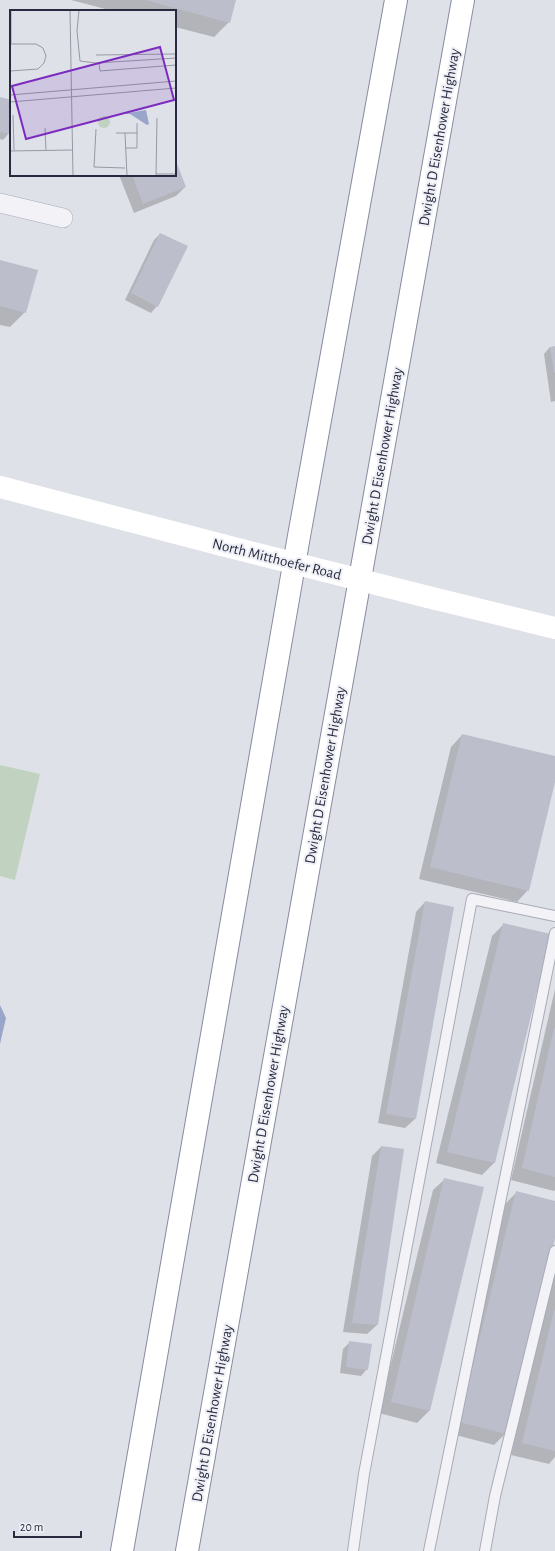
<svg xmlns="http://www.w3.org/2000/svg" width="555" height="1551" viewBox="0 0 555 1551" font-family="'Alegreya Sans',sans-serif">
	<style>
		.green { fill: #c1d2c0 }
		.water { fill: #9aa6c9 }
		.shadow { fill: #0003 }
		.building { fill: #bcbfcb }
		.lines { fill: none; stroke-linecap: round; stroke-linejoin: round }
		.service-casing { stroke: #a8aab6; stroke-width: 12 }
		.minor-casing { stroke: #a8aab6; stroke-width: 20 }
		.motorway-casing { stroke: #868b9f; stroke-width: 24 }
		.service { stroke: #f2f2f7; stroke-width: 10 }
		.minor { stroke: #f2f2f7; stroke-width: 19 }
		.secondary { stroke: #fff; stroke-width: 22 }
		.motorway { stroke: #fff; stroke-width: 22 }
		.secondary-bridge { stroke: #fff; stroke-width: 22 }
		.labels { text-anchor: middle; stroke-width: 4; stroke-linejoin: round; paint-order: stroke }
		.street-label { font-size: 15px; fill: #282b40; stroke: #eff0f6 }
		.inset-road { fill: none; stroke: #9698a5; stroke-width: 1 }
		.view { fill: #7b2cbf; fill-opacity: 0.15; stroke: #7b2cbf; stroke-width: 2 }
		.inset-edge { fill: none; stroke: #282b40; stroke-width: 2 }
	</style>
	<rect width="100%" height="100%" fill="#dfe1e8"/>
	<!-- green -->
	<polygon class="green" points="0,765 40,774 15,880 0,876"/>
	<!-- water -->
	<polygon class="water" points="0,1005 6,1018 0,1044"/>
	<!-- shadow -->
	<g class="shadow">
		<polygon points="71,0 235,0 229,22 214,37 175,27 175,11 113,11"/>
		<polygon points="0,98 11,101 11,127 9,133 3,140 0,139"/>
		<polygon points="175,161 185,187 176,196 134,213 119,175 175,175"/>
		<polygon points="160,234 157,306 151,313 125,300 154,240"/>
		<polygon points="0,261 25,312 10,327 0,325"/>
		<polygon points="550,347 555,347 555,401 551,402 544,354"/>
		<polygon points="462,735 555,757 555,778 528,890 517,902 419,879 451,747"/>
		<polygon points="425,902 415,1119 405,1128 378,1123 416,912"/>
		<polygon points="504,924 550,935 494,1163 482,1175 436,1163 492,936"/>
		<polygon points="555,989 555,1190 554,1191 511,1180"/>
		<polygon points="381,1147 403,1150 377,1325 367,1334 343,1332 372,1156"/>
		<polygon points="445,1179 429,1411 417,1423 379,1413 433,1190"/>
		<polygon points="516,1193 555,1202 555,1235 506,1433 494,1445 448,1433 505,1204"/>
		<polygon points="555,1272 555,1457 549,1464 511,1455"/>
		<polygon points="350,1342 367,1369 361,1376 340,1373 343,1349"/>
	</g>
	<!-- building -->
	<g class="building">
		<polygon points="145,0 236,0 230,23"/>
		<polygon points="0,97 11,100 10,134 0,132"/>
		<polygon points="175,158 186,187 143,204 132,175 175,175"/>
		<polygon points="160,233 188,246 158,307 131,293"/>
		<polygon points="0,260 38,270 26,313 0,306"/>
		<polygon points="555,346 555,373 554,373 550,347"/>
		<polygon points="462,734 555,756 555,782 529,891 430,867"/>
		<polygon points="425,901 454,907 416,1119 386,1114"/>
		<polygon points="503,923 551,934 495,1163 447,1152"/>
		<polygon points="554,1028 555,1029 555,1177 522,1168"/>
		<polygon points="381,1146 404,1149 378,1325 352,1323"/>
		<polygon points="444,1178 484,1187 430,1411 391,1402"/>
		<polygon points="516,1191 555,1201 555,1239 506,1434 459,1422"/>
		<polygon points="554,1310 555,1310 555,1451 522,1443"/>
		<polygon points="349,1341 372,1344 368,1370 346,1367"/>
	</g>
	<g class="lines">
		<!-- service casing -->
		<g class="service-casing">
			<g id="service">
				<polyline points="353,1551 364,1474 472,899 555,916"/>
				<polyline points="429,1551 555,933"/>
				<polyline points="485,1551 495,1496 555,1251"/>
			</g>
		</g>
		<!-- minor casing -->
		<g class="minor-casing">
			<polyline id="minor" points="0,203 63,218"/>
		</g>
		<!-- motorway casing -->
		<g class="motorway-casing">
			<g id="motorway">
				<polyline points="122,1551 299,536 396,0"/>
				<polyline points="187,1551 463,0"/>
			</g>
		</g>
		<!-- service -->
		<use href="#service" class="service"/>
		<!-- minor -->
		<use href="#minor" class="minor"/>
		<!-- secondary -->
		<g class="secondary">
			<polyline points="0,487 222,545"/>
			<polyline points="428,597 555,628"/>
		</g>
		<!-- motorway -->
		<use href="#motorway" class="motorway"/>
		<!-- secondary-bridge -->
		<polyline class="secondary-bridge" points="222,545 428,597"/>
	</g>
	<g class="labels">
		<!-- street labels -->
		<g class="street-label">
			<text transform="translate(439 137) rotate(-80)" y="5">Dwight D Eisenhower Highway</text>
			<text transform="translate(382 456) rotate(-80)" y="5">Dwight D Eisenhower Highway</text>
			<text transform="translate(277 559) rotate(14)" y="5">North Mitthoefer Road</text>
			<text transform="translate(325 775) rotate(-80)" y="5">Dwight D Eisenhower Highway</text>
			<text transform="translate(268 1094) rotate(-80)" y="5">Dwight D Eisenhower Highway</text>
			<text transform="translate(212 1413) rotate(-80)" y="5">Dwight D Eisenhower Highway</text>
		</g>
	</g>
	<!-- overview -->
	<g transform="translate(10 10)">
		<rect width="166" height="166" fill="#dfe1e8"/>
		<path d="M88 112a6 6 0 1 1 12 0a6 6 0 1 1-12 0Z" fill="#c1d2c0"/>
		<path d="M 136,100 L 139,114 L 137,115 L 120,104 L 111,104 Z" fill="#9aa6c9"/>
		<path class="inset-road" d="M 1,0 L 1,34M 60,0 L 63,166M 69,0 L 67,21 L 70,51 L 86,53 L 166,48M 0,34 L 26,34 L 33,38 L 36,46 L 34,53 L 28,59 L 0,61M 86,45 L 166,44M 89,53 L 90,61 L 166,55M 0,85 L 166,71M 0,92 L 166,78M 3,105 L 4,140M 35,118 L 36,140M 86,119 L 84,157 L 115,158M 106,123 L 127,123M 115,123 L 117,166M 115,138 L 127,138 L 127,113M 0,141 L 63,140M 146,164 L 166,164M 146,166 L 147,108"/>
		<path class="view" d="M 150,37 L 164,90 L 16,129 L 2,76 Z"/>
		<rect width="166" height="166" class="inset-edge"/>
	</g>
	<!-- scale -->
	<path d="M14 1531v6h67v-6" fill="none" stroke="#282b40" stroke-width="2"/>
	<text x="20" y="1531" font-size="12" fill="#282b40" stroke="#eff0f6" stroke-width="3" paint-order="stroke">20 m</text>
</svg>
